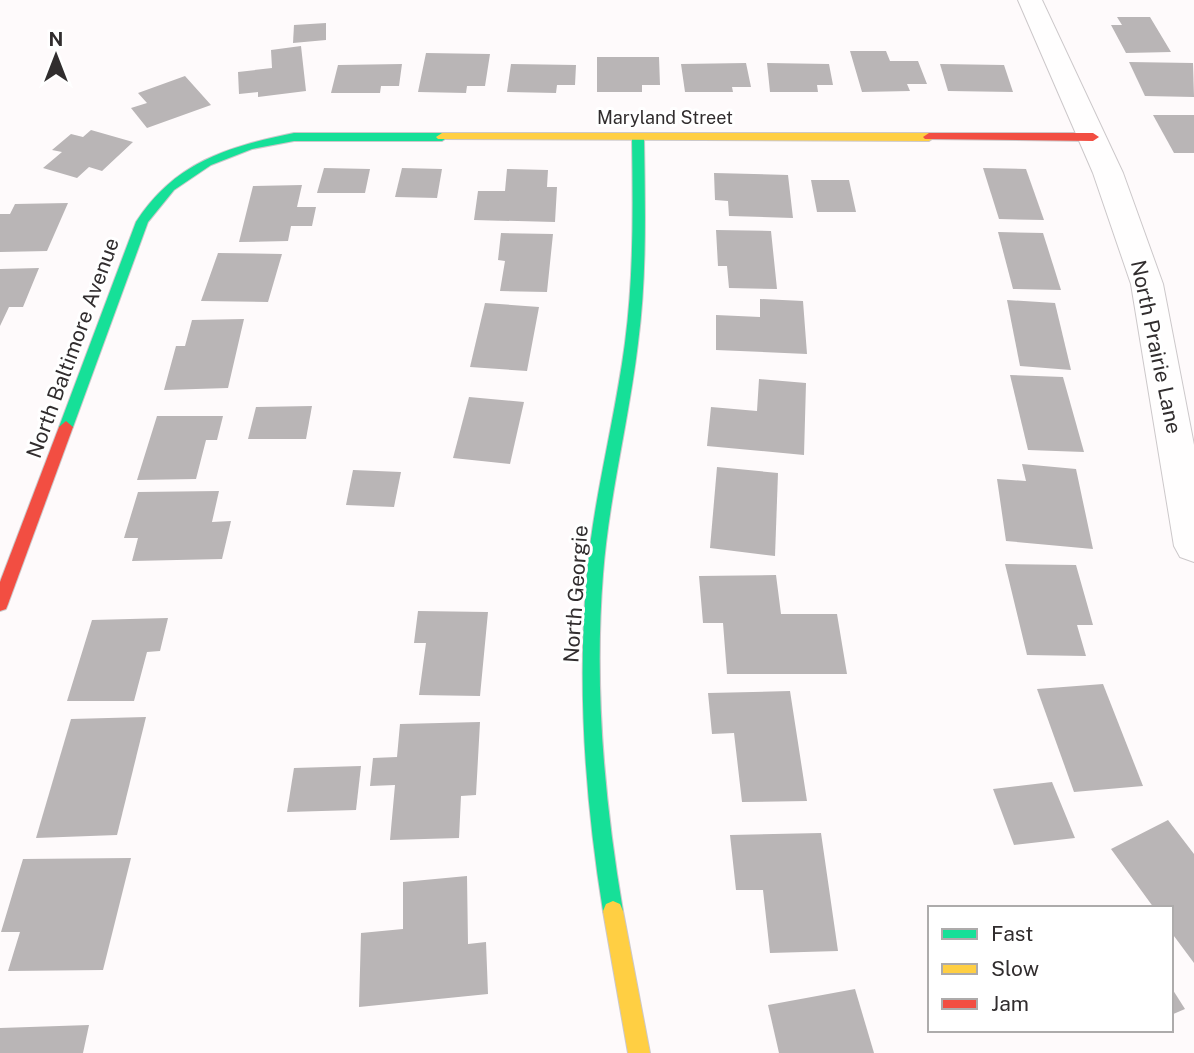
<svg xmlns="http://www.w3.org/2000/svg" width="1194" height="1053" viewBox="0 0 1194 1053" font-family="'Public Sans',sans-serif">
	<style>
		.building { fill: #b9b5b6 }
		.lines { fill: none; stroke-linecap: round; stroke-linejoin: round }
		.street-casing { stroke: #ccc8ca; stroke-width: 2 }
		.fast-casing { stroke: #ccc8ca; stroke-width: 2 }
		.slow-casing { stroke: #ccc8ca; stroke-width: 2 }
		.jam-casing { stroke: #ccc8ca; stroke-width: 2 }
		.street { fill: #fffefe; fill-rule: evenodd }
		.fast { fill: #16e098; fill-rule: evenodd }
		.slow { fill: #ffcf43; fill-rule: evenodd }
		.jam { fill: #f24e42; fill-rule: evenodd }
		.labels { text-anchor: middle; stroke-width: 6; stroke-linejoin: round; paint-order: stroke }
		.far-street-label { font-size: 18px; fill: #312d2e; stroke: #fff }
		.street-label { font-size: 21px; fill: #312d2e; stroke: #fff }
	</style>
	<rect width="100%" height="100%" fill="#fefafb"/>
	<!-- building -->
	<g class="building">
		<polygon points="1117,17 1150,17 1171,52 1126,53 1111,25 1122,25"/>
		<polygon points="326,23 326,40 293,43 294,25"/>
		<polygon points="301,46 306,91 258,97 258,92 239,94 238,72 272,68 271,50"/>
		<polygon points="850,51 886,51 890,61 918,61 927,84 907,84 910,91 862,92"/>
		<polygon points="426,53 490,54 485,86 467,86 466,93 418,92"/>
		<polygon points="597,57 659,57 660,85 642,85 642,92 597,92"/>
		<polygon points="1129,62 1193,63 1194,97 1145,96"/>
		<polygon points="746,63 751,87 732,87 733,92 685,92 681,64"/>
		<polygon points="767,63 829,64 833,85 817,85 818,92 770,92"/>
		<polygon points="402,64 399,86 381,86 380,93 331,93 338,65"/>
		<polygon points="511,64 576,65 575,85 557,85 556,93 507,92"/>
		<polygon points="940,64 1004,65 1013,92 948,91"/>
		<polygon points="185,76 211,105 147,128 131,108 147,103 138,93"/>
		<polygon points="1153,115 1194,115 1194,153 1174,153"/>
		<polygon points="91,130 133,142 102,171 89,167 77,178 43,168 62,152 52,150 71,134 83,137"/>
		<polygon points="324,168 370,169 365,193 317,193"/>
		<polygon points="402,168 442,169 437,198 395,197"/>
		<polygon points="983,168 1026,169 1044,220 999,219"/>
		<polygon points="507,169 548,170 547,187 557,187 555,222 474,220 478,191 505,191"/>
		<polygon points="714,173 788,175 793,218 729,216 728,201 715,200"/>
		<polygon points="811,180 849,180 856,212 817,212"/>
		<polygon points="302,185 297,207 316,207 312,226 291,226 288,241 239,242 253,186"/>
		<polygon points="68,203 47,251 0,252 0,214 10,214 15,204"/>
		<polygon points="716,230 771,231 777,289 729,288 727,266 718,266"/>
		<polygon points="998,232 1043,233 1061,290 1013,289"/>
		<polygon points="501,233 553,234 547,292 500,291 505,261 498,260"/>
		<polygon points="218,253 282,254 268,302 201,301"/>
		<polygon points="39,268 23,307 9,307 0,326 0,269"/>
		<polygon points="760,299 803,301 807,354 716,350 716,315 760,317"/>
		<polygon points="1007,300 1055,303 1071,370 1020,366"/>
		<polygon points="485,303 539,307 527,371 470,367"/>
		<polygon points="244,319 228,388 164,390 176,346 185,346 192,320"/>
		<polygon points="1010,375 1063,377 1084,452 1028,450"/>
		<polygon points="759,379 806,383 804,455 707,446 711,407 757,411"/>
		<polygon points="469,397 524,402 510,464 453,458"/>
		<polygon points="312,406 306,439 248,439 256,407"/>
		<polygon points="157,416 223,416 217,440 206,440 196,479 137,480"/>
		<polygon points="1022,464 1076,469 1093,549 1006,541 997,479 1026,481"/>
		<polygon points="717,467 778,473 775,556 710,548"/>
		<polygon points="353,470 401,472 394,507 346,505"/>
		<polygon points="219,491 212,522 231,521 222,559 132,561 138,538 124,538 138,492"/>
		<polygon points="1005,564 1076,565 1093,625 1077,625 1086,656 1027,655"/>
		<polygon points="776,575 781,614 837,614 847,674 727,674 723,623 703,623 699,576"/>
		<polygon points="418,611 488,612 480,696 419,695 426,643 414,643"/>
		<polygon points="168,618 160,651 147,652 134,701 67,701 92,620"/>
		<polygon points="1103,684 1143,786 1074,792 1037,689"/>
		<polygon points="790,691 807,801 742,802 734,733 712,734 708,693"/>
		<polygon points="146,717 117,835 36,838 71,719"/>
		<polygon points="480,722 476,795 461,796 459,838 390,840 395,785 370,786 373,758 397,757 400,724"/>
		<polygon points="361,766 356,810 287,812 294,768"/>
		<polygon points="1052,782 1075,838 1014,845 993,789"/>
		<polygon points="1168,820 1194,854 1194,963 1171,932 1171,908 1154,908 1111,849"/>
		<polygon points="821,833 838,951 770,953 763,890 736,890 730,835"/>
		<polygon points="131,858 103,970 8,971 20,932 1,932 23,859"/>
		<polygon points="467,876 468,944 486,942 488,994 359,1007 361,933 403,929 403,882"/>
		<polygon points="1171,987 1185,1009 1171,1015"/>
		<polygon points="855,989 874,1053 779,1053 768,1005"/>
		<polygon points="89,1025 83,1053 0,1053 0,1028"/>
	</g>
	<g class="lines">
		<!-- street casing -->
		<g class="street-casing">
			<polygon id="street" points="1018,0 1042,0 1123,173 1163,284 1194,445 1194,562 1180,557 1174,546 1131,284 1093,173"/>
		</g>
		<!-- fast casing -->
		<g class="fast-casing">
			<g id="fast">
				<path d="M 294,133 L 442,133 L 448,137 L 442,141 L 294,141 L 252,149 L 211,165 L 174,190 L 148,222 L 73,427 L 66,433 L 61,431 L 59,427 L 136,222 C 175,162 227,147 294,133 Z"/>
				<path d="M 638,133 L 644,137 C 645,206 647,275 638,343 C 629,420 609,496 603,574 C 594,687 604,799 623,911 L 620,918 L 613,921 L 606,918 L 603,911 C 585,799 577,686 587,573 C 594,496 615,420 625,343 C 634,275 633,206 632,137 Z"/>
			</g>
		</g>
		<!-- slow casing -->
		<g class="slow-casing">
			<g id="slow">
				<polygon points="442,133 929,133 935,137 929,141 438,139 436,137"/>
				<polygon points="613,901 620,904 623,911 650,1053 628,1053 603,911 606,904"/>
			</g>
		</g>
		<!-- jam casing -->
		<g class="jam-casing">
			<g id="jam">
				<polygon points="929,133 1093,133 1099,137 1093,141 925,139 923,137"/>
				<polygon points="66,421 73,427 8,604 6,609 0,611 0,582 59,427"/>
			</g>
		</g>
		<!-- street -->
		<use href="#street" class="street"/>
		<!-- fast -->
		<use href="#fast" class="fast"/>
		<!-- slow -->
		<use href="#slow" class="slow"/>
		<!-- jam -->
		<use href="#jam" class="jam"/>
	</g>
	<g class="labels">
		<!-- far-street labels -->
		<g class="far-street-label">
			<text x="665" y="124">Maryland Street</text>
		</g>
		<!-- street labels -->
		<g class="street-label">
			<text transform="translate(1156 347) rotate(78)" y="7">North Prairie Lane</text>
			<text transform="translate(73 348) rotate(-70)" y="7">North Baltimore Avenue</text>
			<text transform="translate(576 594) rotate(-86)" y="7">North Georgie</text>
		</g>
	</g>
	<!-- legend -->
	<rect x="928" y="906" width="245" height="126" fill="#ffffff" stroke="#adabab" stroke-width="2"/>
	<rect x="942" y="929" width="35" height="10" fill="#16e098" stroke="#adabab" stroke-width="2"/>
	<text x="991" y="941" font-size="21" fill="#312d2e">Fast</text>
	<rect x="942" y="964" width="35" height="10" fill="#ffcf43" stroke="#adabab" stroke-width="2"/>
	<text x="991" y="976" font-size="21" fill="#312d2e">Slow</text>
	<rect x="942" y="999" width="35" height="10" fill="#f24e42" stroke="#adabab" stroke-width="2"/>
	<text x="991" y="1011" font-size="21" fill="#312d2e">Jam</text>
	<!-- north arrow -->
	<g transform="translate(56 56)" stroke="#ffffff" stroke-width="5" paint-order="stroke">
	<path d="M0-5L12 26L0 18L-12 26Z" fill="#312d2e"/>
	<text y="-10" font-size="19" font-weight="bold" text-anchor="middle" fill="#312d2e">N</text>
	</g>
</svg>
